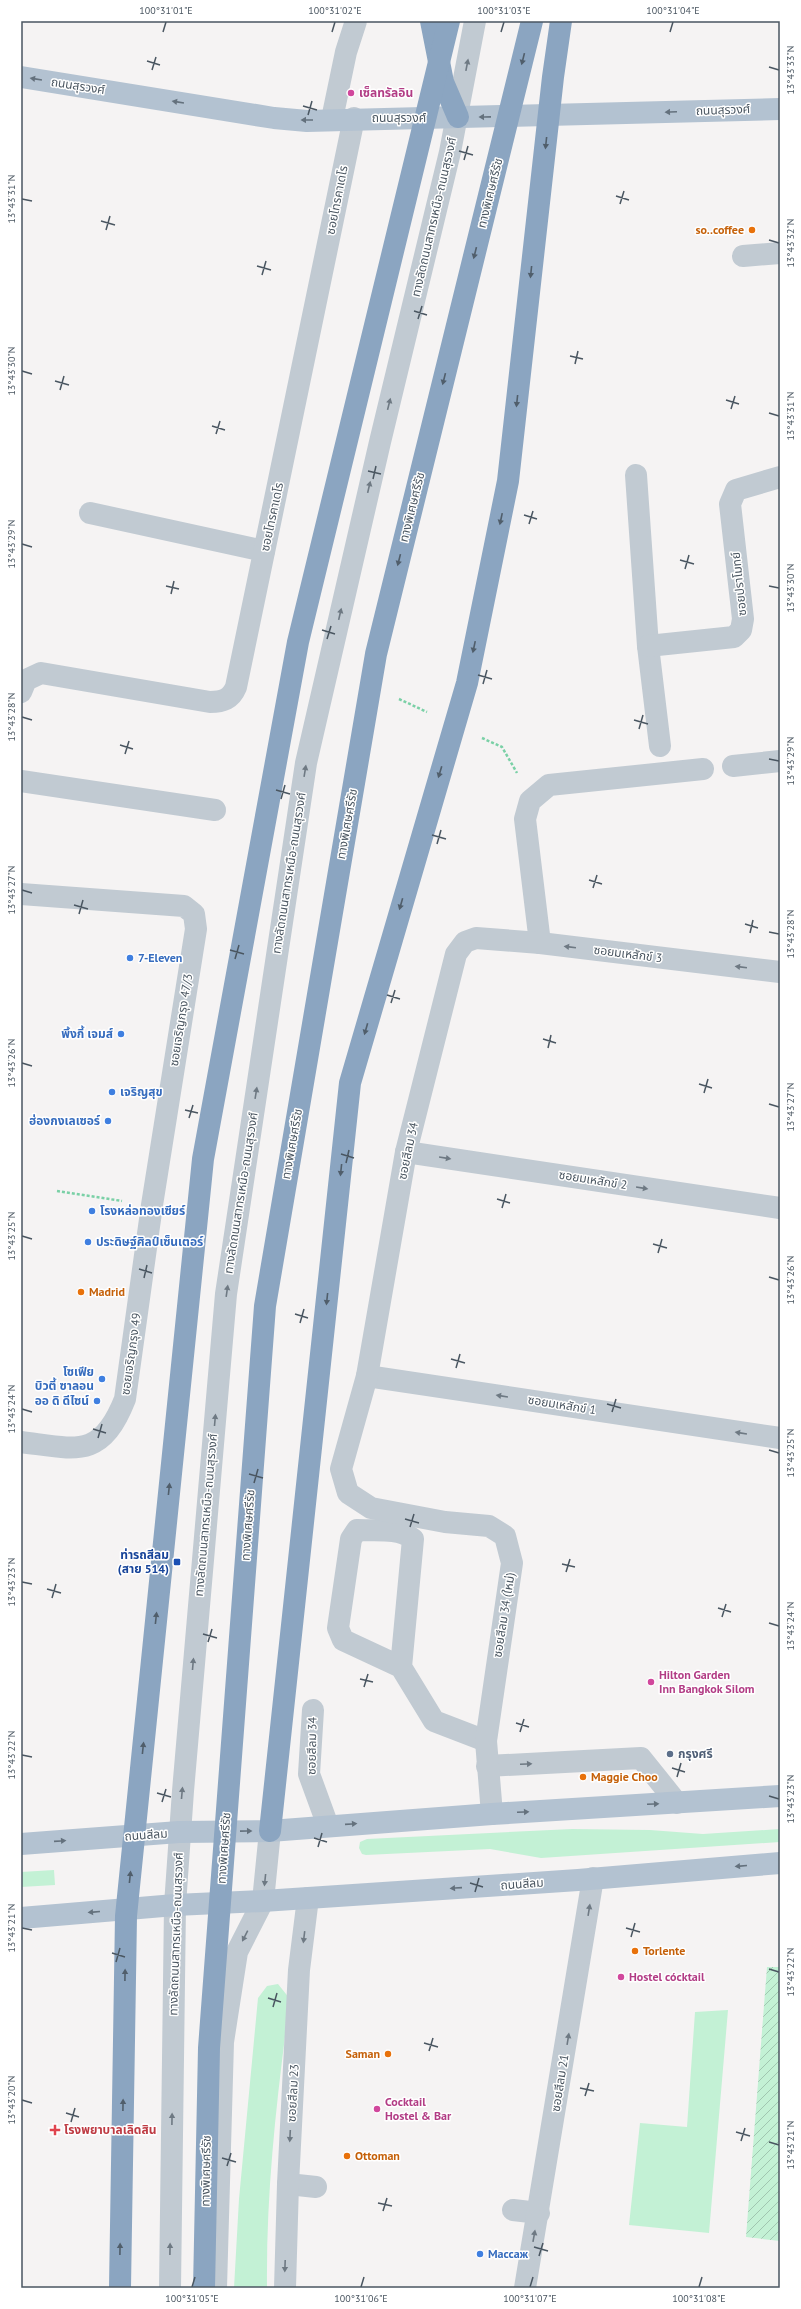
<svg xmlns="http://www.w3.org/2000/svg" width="801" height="2309" viewBox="0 0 801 2309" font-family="'PT Sans','Noto Sans Thai',sans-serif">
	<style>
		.grass { fill: #c3f1d5 }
		.garden { fill: url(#garden-furrows) }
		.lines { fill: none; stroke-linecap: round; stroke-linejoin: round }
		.path { stroke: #7ad0a6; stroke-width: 2.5; stroke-dasharray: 3 2; stroke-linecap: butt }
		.minor { stroke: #c1cad2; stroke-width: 22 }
		.major { stroke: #b3c2d1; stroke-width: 22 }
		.highway { stroke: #8ba5c1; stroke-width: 22 }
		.oneway { fill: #505e6b }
		.oneway2 { fill: #6e7983 }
		.oneway3 { fill: #64717d }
		.ticks { fill: none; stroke: #4a5661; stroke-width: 1.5 }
		.hotel-dot { fill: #d1479c; stroke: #fff; stroke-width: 1.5 }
		.food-dot { fill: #e8710a; stroke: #fff; stroke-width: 1.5 }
		.shop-dot { fill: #3f7fe0; stroke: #fff; stroke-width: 1.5 }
		.transit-dot { fill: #1a4fb4; stroke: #fff; stroke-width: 1.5 }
		.service-dot { fill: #5c6f8a; stroke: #fff; stroke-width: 1.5 }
		.health-dot { fill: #e0444e; stroke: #fff; stroke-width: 1.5 }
		.labels { text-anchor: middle; stroke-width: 3; stroke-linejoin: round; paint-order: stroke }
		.street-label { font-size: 12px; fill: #4a5661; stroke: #fff }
		.hotel-label { font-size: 12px; font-weight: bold; fill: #b23c85; stroke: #fff; text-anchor: start }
		.food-label { font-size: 12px; font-weight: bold; fill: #c56008; stroke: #fff; text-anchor: start }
		.shop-label { font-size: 12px; font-weight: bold; fill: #366cbe; stroke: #fff; text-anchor: start }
		.transit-label { font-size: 12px; font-weight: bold; fill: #164399; stroke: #fff; text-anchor: end }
		.service-label { font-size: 12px; font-weight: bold; fill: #4e5e75; stroke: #fff; text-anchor: start }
		.health-label { font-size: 12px; font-weight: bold; fill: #be3a42; stroke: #fff; text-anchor: start }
		.neatline { fill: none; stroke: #4a5661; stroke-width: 1.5 }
		.ticks-label { font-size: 10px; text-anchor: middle; fill: #4a5661 }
	</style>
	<defs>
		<pattern id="garden-furrows" width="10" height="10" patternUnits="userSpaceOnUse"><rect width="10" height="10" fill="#c3f1d5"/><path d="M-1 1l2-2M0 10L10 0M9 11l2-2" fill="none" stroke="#a0c6b0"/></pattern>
	</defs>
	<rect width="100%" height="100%" fill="#f5f3f3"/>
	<!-- grass -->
	<g class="grass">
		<polygon points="572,1829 650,1830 703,1834 780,1829 780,1842 541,1858 490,1849 366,1855 362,1854 359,1848 360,1842 367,1839"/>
		<polygon points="54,1870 55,1885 21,1887 21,1872"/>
		<path d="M 278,1984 L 290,1999 C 277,2095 266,2190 267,2288 L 234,2288 L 239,2199 L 258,1998 L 267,1986 Z"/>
		<polygon points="728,2010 709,2233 629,2225 640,2123 687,2127 695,2012"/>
	</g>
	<!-- garden -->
	<polygon class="garden" points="767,1967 780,1967 780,2241 746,2237"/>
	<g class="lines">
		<!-- path -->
		<g class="path">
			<polyline points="399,699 427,712"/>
			<polyline points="482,738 502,747 517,773"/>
			<polyline points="57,1191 122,1201"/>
		</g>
		<!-- minor -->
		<g class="minor">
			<polyline points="332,119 346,52 356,21"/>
			<polyline points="743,256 780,253"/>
			<polyline points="636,475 648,646 660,746"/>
			<polyline points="90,513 264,551"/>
			<polyline points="648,646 734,637 741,630 743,619 730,504 736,490 780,477"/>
			<path d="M 21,692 L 26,680 L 41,673 L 210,702 C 223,702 231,699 236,687 L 354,118"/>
			<polyline points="733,766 780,761"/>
			<polyline points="21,781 215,810"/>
			<path d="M 21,894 L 184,906 L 194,914 L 196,929 L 152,1205 L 125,1399 C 101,1460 76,1449 21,1442"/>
			<polyline points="540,943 525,819 530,801 549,785 703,769"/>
			<polyline points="406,1152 780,1208"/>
			<polyline points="367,1376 780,1438"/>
			<path d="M 401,1667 L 343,1640 L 338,1628 L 351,1539 L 357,1530 C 375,1531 398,1527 413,1539 L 401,1667 L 434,1721 L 486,1741"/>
			<polyline points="313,1710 309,1774 328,1826"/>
			<polyline points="487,1766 641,1758 677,1803"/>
			<polyline points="492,1814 486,1741 512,1563 505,1536 489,1526 445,1522 371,1508 348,1493 341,1469 367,1376 406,1152 456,954 465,942 476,938 540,943 780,972"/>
			<polyline points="288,2184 316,2187"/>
			<polyline points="513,2210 539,2213"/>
			<polyline points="170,2288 175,1905 183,1791 226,1294 306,763 380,442 450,152 475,21"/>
			<polyline points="216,2288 223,2042 237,1952 263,1901 270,1831"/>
			<polyline points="285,2288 288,2184 299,1970 308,1898"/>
			<polyline points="525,2288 593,1878"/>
		</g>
		<!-- major -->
		<g class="major">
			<polyline points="21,77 274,118 307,121 780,109"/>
			<polyline points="21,1844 179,1832 270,1831 492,1814 780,1796"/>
			<polyline points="21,1918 175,1905 263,1901 578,1880 780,1863"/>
		</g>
		<!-- highway -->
		<g class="highway">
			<polyline points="431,21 443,82 458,117"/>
			<polyline points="270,1831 350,1083 467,683 508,481 553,77 561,21"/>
			<polyline points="120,2288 126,1916 203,1159 298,642 449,21"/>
			<polyline points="204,2288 209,2048 265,1306 376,654 532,21"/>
		</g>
	</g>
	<!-- one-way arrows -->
	<defs><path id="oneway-solid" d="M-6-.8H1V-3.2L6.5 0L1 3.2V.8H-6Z"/></defs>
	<g class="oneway">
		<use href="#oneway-solid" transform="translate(523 59) rotate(104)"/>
		<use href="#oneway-solid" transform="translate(546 143) rotate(96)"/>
		<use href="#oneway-solid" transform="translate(475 253) rotate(104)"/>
		<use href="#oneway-solid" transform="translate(531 272) rotate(96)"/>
		<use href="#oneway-solid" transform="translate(444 379) rotate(104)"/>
		<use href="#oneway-solid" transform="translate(517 401) rotate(96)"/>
		<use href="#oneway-solid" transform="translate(501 519) rotate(102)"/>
		<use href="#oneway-solid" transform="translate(399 560) rotate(104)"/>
		<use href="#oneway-solid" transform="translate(474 647) rotate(102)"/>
		<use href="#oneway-solid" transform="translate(440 772) rotate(107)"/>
		<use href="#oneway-solid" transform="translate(401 904) rotate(106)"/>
		<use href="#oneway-solid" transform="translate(366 1029) rotate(106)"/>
		<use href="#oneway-solid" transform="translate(341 1170) rotate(96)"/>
		<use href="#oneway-solid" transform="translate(327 1299) rotate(96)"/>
		<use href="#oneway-solid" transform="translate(169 1489) rotate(-84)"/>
		<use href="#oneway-solid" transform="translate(156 1618) rotate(-84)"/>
		<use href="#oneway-solid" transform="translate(143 1748) rotate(-84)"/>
		<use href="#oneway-solid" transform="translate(130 1877) rotate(-84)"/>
		<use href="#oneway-solid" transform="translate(125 1975) rotate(-89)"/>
		<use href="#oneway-solid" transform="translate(123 2105) rotate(-89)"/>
		<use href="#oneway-solid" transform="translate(120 2249) rotate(-89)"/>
	</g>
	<g class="oneway2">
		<use href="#oneway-solid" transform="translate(467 65) rotate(-79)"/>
		<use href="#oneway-solid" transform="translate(389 404) rotate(-76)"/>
		<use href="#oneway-solid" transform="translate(369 487) rotate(-77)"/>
		<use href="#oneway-solid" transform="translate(340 614) rotate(-77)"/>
		<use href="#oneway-solid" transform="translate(305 771) rotate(-81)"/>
		<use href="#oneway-solid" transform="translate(570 947) rotate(-173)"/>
		<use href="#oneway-solid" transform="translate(741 967) rotate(-173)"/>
		<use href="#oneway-solid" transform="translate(256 1093) rotate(-81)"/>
		<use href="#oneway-solid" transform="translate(445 1158) rotate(9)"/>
		<use href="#oneway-solid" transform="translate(642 1188) rotate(9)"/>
		<use href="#oneway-solid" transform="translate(227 1291) rotate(-82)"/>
		<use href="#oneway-solid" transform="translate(502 1396) rotate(-171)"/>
		<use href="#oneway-solid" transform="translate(215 1420) rotate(-85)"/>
		<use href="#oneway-solid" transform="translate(741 1433) rotate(-171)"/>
		<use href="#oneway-solid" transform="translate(193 1664) rotate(-85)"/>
		<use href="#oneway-solid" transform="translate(526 1764) rotate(-3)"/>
		<use href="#oneway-solid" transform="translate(182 1793) rotate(-85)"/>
		<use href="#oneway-solid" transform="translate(265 1880) rotate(96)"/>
		<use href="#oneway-solid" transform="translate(589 1910) rotate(-81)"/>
		<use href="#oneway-solid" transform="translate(245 1936) rotate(117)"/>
		<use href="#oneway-solid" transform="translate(304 1937) rotate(97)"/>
		<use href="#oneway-solid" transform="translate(568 2039) rotate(-81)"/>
		<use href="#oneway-solid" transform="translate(172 2119) rotate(-89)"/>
		<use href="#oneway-solid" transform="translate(290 2136) rotate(93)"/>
		<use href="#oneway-solid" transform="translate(534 2236) rotate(-80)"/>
		<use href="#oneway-solid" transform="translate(170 2249) rotate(-89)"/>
		<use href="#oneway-solid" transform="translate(285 2266) rotate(92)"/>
	</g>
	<g class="oneway3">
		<use href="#oneway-solid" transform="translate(36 79) rotate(-171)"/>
		<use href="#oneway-solid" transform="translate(178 102) rotate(-171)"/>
		<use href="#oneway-solid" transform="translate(671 112) rotate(178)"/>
		<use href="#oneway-solid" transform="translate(485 117) rotate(179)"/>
		<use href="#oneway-solid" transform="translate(307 120) rotate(-180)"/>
		<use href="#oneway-solid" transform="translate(653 1804) rotate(-3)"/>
		<use href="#oneway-solid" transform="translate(523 1812) rotate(-3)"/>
		<use href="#oneway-solid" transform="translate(351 1824) rotate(-4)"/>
		<use href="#oneway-solid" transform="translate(246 1831) rotate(-1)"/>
		<use href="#oneway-solid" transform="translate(60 1841) rotate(-4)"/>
		<use href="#oneway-solid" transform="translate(741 1866) rotate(175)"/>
		<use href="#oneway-solid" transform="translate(456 1888) rotate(176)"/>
		<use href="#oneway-solid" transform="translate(94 1912) rotate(175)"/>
	</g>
	<!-- ticks -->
	<path class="ticks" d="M 163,32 L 166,22M 332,32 L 335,22M 501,32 L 504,22M 670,32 L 673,22M 147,61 L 160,65M 769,67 L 779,70M 152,70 L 156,57M 303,106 L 317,110M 308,115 L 312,101M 459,151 L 473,155M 464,160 L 468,146M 616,196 L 629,200M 22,199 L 32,201M 620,204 L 624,191M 101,221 L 115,225M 106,230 L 110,216M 769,240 L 779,243M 257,266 L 271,270M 262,275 L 266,261M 414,311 L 427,315M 418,319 L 422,306M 570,356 L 583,359M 575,364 L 578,351M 22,371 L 32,374M 55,381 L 69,385M 60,390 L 64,376M 726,400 L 739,404M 731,409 L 735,396M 769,413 L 779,416M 212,426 L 225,430M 216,434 L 220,421M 368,471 L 381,474M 373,479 L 376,466M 524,515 L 537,519M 529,524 L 533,511M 22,544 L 32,547M 680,560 L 694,564M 685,569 L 689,555M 166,586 L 179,589M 769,586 L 779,588M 171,594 L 174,581M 322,630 L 335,634M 327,639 L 331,626M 478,675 L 492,679M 483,684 L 487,670M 22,717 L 32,720M 634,720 L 648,724M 639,729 L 643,715M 120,745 L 133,749M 125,754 L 129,741M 769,759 L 779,761M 276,790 L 290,794M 281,799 L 285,785M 432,835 L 446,839M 437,844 L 441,830M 589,880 L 602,884M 593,888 L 597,875M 22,890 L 32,893M 74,905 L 88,909M 79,914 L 83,900M 745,924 L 758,928M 769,932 L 779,934M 750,933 L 753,920M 230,950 L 244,954M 235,959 L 239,945M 387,995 L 400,999M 391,1003 L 395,990M 543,1039 L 556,1043M 548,1048 L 551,1035M 22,1063 L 32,1066M 699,1084 L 712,1088M 704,1093 L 708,1079M 769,1104 L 779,1107M 185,1110 L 198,1113M 189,1118 L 193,1105M 341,1154 L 354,1158M 346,1163 L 349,1150M 497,1199 L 510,1203M 502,1208 L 506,1194M 22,1236 L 32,1239M 653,1244 L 667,1248M 658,1253 L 662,1239M 139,1269 L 152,1273M 769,1277 L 779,1280M 144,1278 L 147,1265M 295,1314 L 308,1318M 300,1323 L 304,1309M 451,1359 L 465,1363M 456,1368 L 460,1354M 607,1404 L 621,1408M 22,1409 L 32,1412M 612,1412 L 616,1399M 93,1429 L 106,1433M 98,1438 L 102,1424M 769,1450 L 779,1453M 249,1474 L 263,1478M 254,1483 L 258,1469M 405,1519 L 419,1523M 410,1527 L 414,1514M 562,1564 L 575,1567M 566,1572 L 570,1559M 22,1582 L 32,1584M 47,1589 L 61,1593M 52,1598 L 56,1584M 718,1608 L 731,1612M 722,1617 L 726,1604M 769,1623 L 779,1626M 203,1634 L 217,1638M 208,1642 L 212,1629M 360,1679 L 373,1682M 364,1687 L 368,1674M 516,1723 L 529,1727M 520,1732 L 524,1719M 22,1755 L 32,1757M 672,1768 L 685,1772M 677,1777 L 681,1763M 157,1793 L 171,1797M 769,1796 L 779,1799M 162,1802 L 166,1789M 314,1838 L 327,1842M 318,1847 L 322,1833M 470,1883 L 483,1887M 475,1892 L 479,1878M 22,1928 L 32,1930M 626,1928 L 640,1932M 631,1937 L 635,1923M 112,1953 L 125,1957M 116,1962 L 120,1948M 769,1969 L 779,1972M 268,1998 L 281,2002M 273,2007 L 277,1993M 424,2043 L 438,2047M 429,2051 L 433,2038M 580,2088 L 594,2091M 585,2096 L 589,2083M 22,2100 L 32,2103M 66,2113 L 79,2117M 71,2122 L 75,2108M 736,2132 L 750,2136M 741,2141 L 745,2128M 769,2142 L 779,2145M 222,2158 L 236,2162M 227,2166 L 231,2153M 378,2203 L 392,2206M 383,2211 L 387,2198M 534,2247 L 548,2251M 539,2256 L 543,2243M 192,2287 L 195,2277M 361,2287 L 364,2277M 530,2287 L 533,2277M 699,2287 L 702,2277"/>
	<!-- markers -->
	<g class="hotel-dot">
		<circle cx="351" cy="93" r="4"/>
		<circle cx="651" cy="1682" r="4"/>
		<circle cx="621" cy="1977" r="4"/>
		<circle cx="377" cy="2109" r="4"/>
	</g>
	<g class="food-dot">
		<circle cx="752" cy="230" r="4"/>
		<circle cx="81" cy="1292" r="4"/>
		<circle cx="583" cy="1777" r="4"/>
		<circle cx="635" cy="1951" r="4"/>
		<circle cx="388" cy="2054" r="4"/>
		<circle cx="347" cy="2156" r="4"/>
	</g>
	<g class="shop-dot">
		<circle cx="130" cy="958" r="4"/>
		<circle cx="121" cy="1034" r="4"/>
		<circle cx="112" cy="1092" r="4"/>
		<circle cx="108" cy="1121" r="4"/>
		<circle cx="92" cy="1211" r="4"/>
		<circle cx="88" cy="1242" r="4"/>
		<circle cx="102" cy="1379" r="4"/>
		<circle cx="97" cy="1401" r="4"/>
		<circle cx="480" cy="2254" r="4"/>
	</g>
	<rect class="transit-dot" x="173" y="1558" width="8" height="8" rx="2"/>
	<circle class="service-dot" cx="670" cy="1754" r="4"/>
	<path class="health-dot" d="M53 2124h4v4h4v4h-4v4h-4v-4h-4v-4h4z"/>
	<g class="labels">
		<!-- street labels -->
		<g class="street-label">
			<text transform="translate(78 86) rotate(9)" y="4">ถนนสุรวงศ์</text>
			<text transform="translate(723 110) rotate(-2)" y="4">ถนนสุรวงศ์</text>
			<text x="399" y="122">ถนนสุรวงศ์</text>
			<text transform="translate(490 193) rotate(-76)" y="4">ทางพิเศษศรีรัช</text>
			<text transform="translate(337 200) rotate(-79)" y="4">ซอยโทรคาเดโร</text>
			<text transform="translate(434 217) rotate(-77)" y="4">ทางลัดถนนสาทรเหนือ-ถนนสุรวงศ์</text>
			<text transform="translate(412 507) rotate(-76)" y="4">ทางพิเศษศรีรัช</text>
			<text transform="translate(272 517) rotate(-78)" y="4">ซอยโทรคาเดโร</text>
			<text transform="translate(739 584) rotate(-96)" y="4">ซอยปราโมทย์</text>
			<text transform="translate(347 824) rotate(-80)" y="4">ทางพิเศษศรีรัช</text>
			<text transform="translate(289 873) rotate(-81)" y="4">ทางลัดถนนสาทรเหนือ-ถนนสุรวงศ์</text>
			<text transform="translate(628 954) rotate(7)" y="4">ซอยมเหสักข์ 3</text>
			<text transform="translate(181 1020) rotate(-81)" y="4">ซอยเจริญกรุง 47/3</text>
			<text transform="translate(292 1144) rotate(-80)" y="4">ทางพิเศษศรีรัช</text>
			<text transform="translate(408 1151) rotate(-78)" y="4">ซอยสีลม 34</text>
			<text transform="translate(593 1180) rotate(9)" y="4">ซอยมเหสักข์ 2</text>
			<text transform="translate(241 1193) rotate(-81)" y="4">ทางลัดถนนสาทรเหนือ-ถนนสุรวงศ์</text>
			<text transform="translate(131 1354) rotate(-82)" y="4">ซอยเจริญกรุง 49</text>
			<text transform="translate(562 1405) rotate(9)" y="4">ซอยมเหสักข์ 1</text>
			<text transform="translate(206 1515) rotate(-85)" y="4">ทางลัดถนนสาทรเหนือ-ถนนสุรวงศ์</text>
			<text transform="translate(248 1525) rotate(-86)" y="4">ทางพิเศษศรีรัช</text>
			<text transform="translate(504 1615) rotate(-81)" y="4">ซอยสีลม 34 (ใหม่)</text>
			<text transform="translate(312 1746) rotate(-89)" y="4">ซอยสีลม 34</text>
			<text transform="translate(146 1835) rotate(-4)" y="4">ถนนสีลม</text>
			<text transform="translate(224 1848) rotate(-86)" y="4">ทางพิเศษศรีรัช</text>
			<text transform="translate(522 1884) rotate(-4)" y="4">ถนนสีลม</text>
			<text transform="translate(176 1934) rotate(-88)" y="4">ทางลัดถนนสาทรเหนือ-ถนนสุรวงศ์</text>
			<text transform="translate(560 2083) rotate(-81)" y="4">ซอยสีลม 21</text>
			<text transform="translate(293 2093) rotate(-87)" y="4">ซอยสีลม 23</text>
			<text transform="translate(206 2171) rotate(-89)" y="4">ทางพิเศษศรีรัช</text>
		</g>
		<!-- hotel labels -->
		<g class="hotel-label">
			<text x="359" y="97">เซ็ลทรัลอิน</text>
			<text x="659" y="1679">Hilton Garden<tspan x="659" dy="14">Inn Bangkok Silom</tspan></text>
			<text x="629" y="1981">Hostel cócktail</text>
			<text x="385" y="2106">Cocktail<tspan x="385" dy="14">Hostel &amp; Bar</tspan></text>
		</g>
		<!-- food labels -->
		<g class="food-label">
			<text x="744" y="234" text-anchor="end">so..coffee</text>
			<text x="89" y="1296">Madrid</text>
			<text x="591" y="1781">Maggie Choo</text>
			<text x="643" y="1955">Torlente</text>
			<text x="380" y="2058" text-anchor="end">Saman</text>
			<text x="355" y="2160">Ottoman</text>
		</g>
		<!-- shop labels -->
		<g class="shop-label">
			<text x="138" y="962">7-Eleven</text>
			<text x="113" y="1038" text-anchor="end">พิ้งกี้ เจมส์</text>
			<text x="120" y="1096">เจริญสุข</text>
			<text x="100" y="1125" text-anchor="end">ฮ่องกงเลเซอร์</text>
			<text x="100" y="1215">โรงหล่อทองเซียร์</text>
			<text x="96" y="1246">ประดิษฐ์ศิลป์เซ็นเตอร์</text>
			<text x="94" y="1376" text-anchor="end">โซเฟีย<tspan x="94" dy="14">บิวตี้ ซาลอน</tspan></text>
			<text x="89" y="1405" text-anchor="end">ออ ดิ ดีไซน์</text>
			<text x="488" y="2258">Массаж</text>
		</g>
		<!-- transit labels -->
		<g class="transit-label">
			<text x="169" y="1559">ท่ารถสีลม<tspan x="169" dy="14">(สาย 514)</tspan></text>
		</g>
		<!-- service labels -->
		<g class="service-label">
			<text x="678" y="1758">กรุงศรี</text>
		</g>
		<!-- health labels -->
		<g class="health-label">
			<text x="64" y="2134">โรงพยาบาลเลิดสิน</text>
		</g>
	</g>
	<!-- border -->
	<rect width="801" height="2309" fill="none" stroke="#ffffff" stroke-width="44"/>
	<rect x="22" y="22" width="757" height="2265" class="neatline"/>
	<g class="ticks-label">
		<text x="166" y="14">100°31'01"E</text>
		<text x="335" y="14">100°31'02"E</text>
		<text x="504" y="14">100°31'03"E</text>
		<text x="673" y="14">100°31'04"E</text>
		<text transform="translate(790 70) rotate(-90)" y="4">13°43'33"N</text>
		<text transform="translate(11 199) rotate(-90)" y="4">13°43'31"N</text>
		<text transform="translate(790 243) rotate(-90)" y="4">13°43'32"N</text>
		<text transform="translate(11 371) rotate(-90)" y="4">13°43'30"N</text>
		<text transform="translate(790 416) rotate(-90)" y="4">13°43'31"N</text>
		<text transform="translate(11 544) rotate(-90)" y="4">13°43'29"N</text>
		<text transform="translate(790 588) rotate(-90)" y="4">13°43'30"N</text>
		<text transform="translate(11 717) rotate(-90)" y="4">13°43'28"N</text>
		<text transform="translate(790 761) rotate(-90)" y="4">13°43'29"N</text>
		<text transform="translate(11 890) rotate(-90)" y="4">13°43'27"N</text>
		<text transform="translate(790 934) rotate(-90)" y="4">13°43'28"N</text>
		<text transform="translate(11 1063) rotate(-90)" y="4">13°43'26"N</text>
		<text transform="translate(790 1107) rotate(-90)" y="4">13°43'27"N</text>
		<text transform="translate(11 1236) rotate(-90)" y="4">13°43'25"N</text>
		<text transform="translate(790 1280) rotate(-90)" y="4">13°43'26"N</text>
		<text transform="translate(11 1409) rotate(-90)" y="4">13°43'24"N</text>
		<text transform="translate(790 1453) rotate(-90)" y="4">13°43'25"N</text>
		<text transform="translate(11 1582) rotate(-90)" y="4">13°43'23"N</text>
		<text transform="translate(790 1626) rotate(-90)" y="4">13°43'24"N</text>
		<text transform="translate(11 1755) rotate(-90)" y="4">13°43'22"N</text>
		<text transform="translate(790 1799) rotate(-90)" y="4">13°43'23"N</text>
		<text transform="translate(11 1928) rotate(-90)" y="4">13°43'21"N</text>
		<text transform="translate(790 1972) rotate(-90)" y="4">13°43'22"N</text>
		<text transform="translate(11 2100) rotate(-90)" y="4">13°43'20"N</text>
		<text transform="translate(790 2145) rotate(-90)" y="4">13°43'21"N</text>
		<text x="192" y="2302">100°31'05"E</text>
		<text x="361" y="2302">100°31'06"E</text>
		<text x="530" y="2302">100°31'07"E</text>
		<text x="699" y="2302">100°31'08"E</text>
	</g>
</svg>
